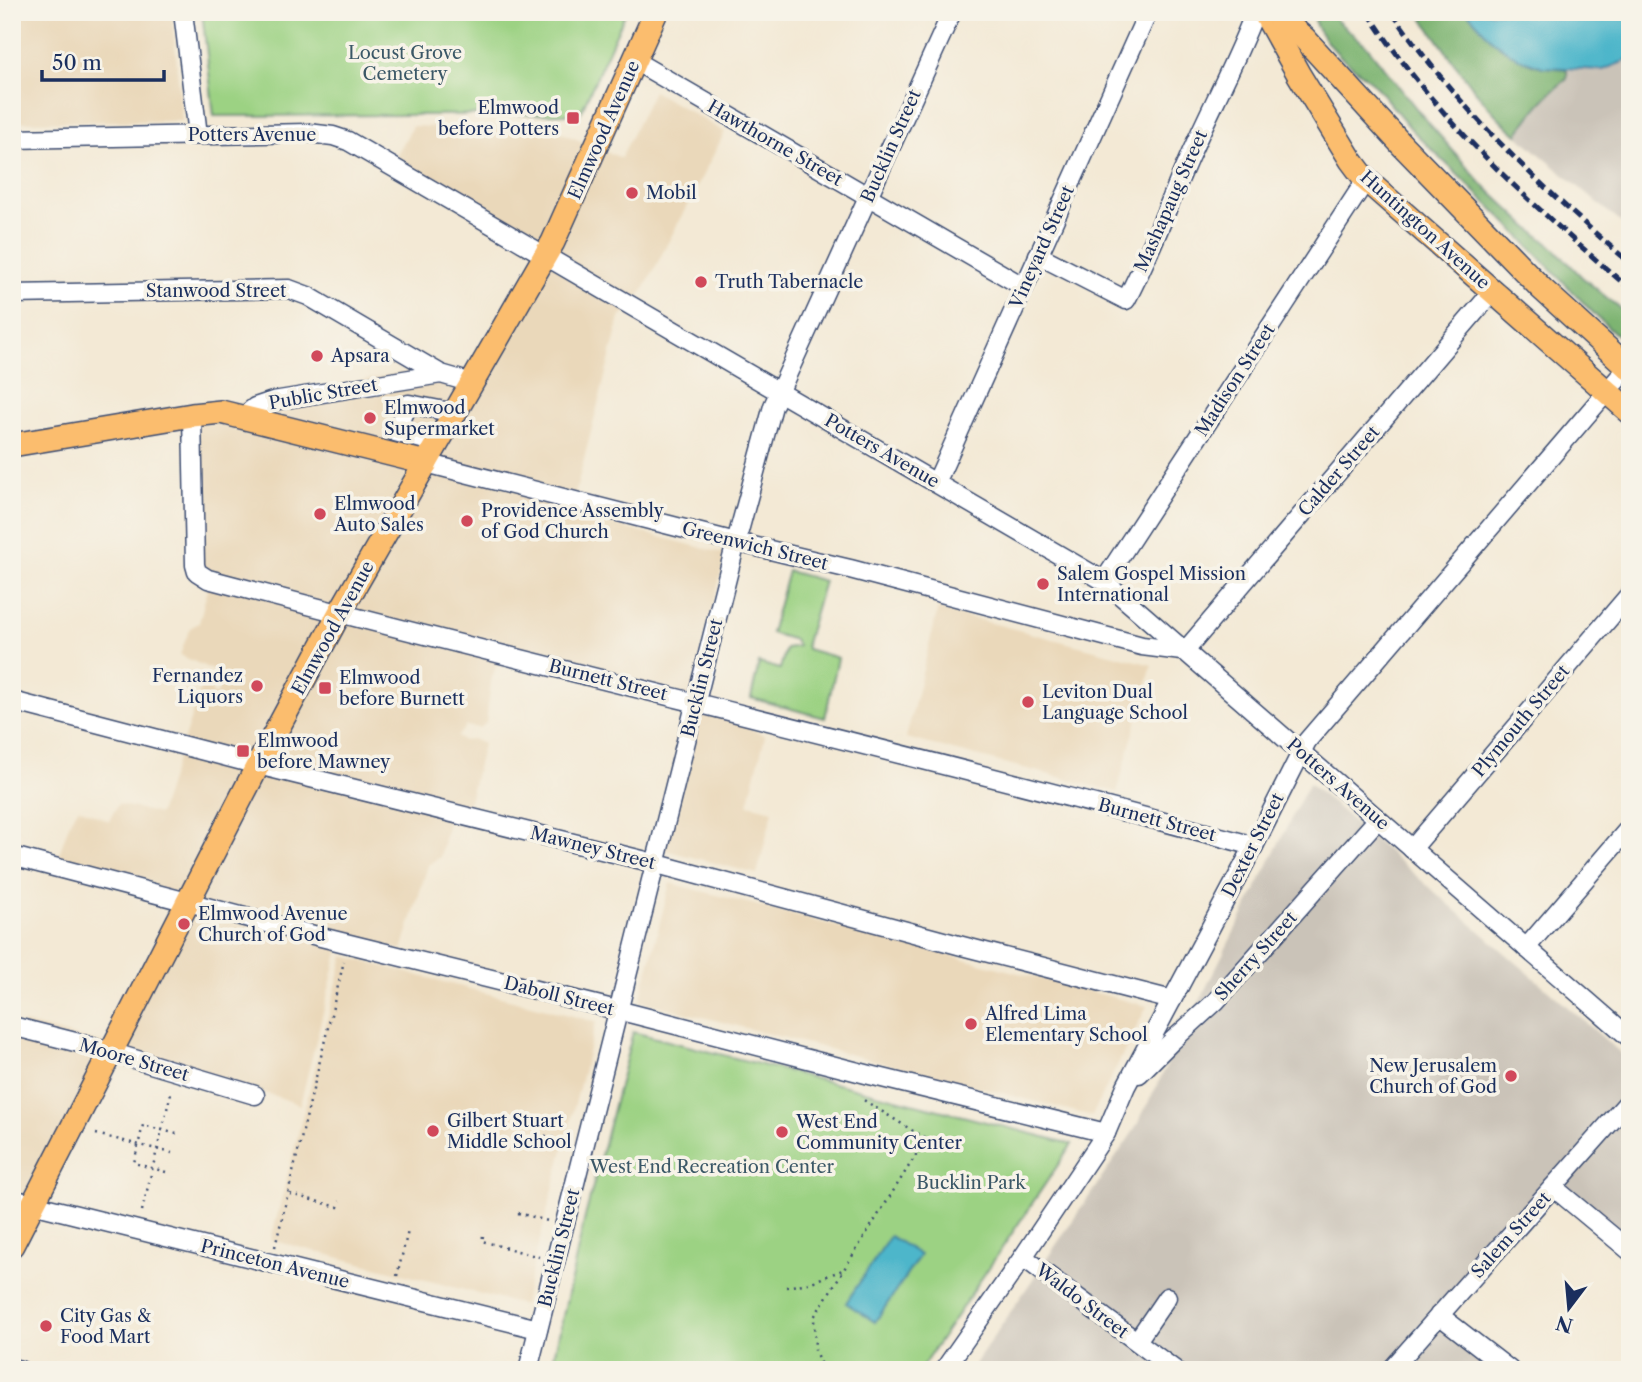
<svg xmlns="http://www.w3.org/2000/svg" width="1642" height="1382" viewBox="0 0 1642 1382" font-family="'Libre Caslon Text',serif">
	<style>
		.built { fill: #ead8ba }
		.industrial { fill: #cac3b8 }
		.green { fill: #9cd283; stroke: #5c8070; stroke-width: 2 }
		.forest { fill: #7db471; stroke: #4c7268; stroke-width: 2 }
		.water { fill: #4db6ca; stroke: #347294; stroke-width: 2 }
		.lines { fill: none; stroke-linecap: round; stroke-linejoin: round }
		.minor-casing { stroke: #3b4b70; stroke-width: 21 }
		.major-casing { stroke: #3b4b70; stroke-width: 26 }
		.path { stroke: #3b4b70; stroke-width: 2.5; stroke-dasharray: 2 5; stroke-linecap: butt }
		.minor { stroke: #fff; stroke-width: 18 }
		.major { stroke: #fbbd6e; stroke-width: 23 }
		.rail { stroke: #1b2f5e; stroke-width: 5; stroke-dasharray: 10 5; stroke-linecap: butt }
		.poi-dot { fill: #d1495b; stroke: #f7f3e8; stroke-width: 2.5 }
		.labels { text-anchor: middle; stroke-width: 7; stroke-linejoin: round; paint-order: stroke }
		.park-label { font-size: 18px; fill: #3b5867; stroke: #f7f3e8 }
		.poi-label { font-size: 18px; fill: #1b2f5e; stroke: #f7f3e8; text-anchor: start }
		.street-label { font-size: 18px; fill: #1b2f5e; stroke: #f7f3e8 }
	</style>
	<rect width="100%" height="100%" fill="#f7f3e8"/>
	<filter id="ink" filterUnits="userSpaceOnUse"><feTurbulence type="fractalNoise" baseFrequency=".0143" numOctaves="2"/><feDisplacementMap in="SourceGraphic" scale="14" xChannelSelector="R" yChannelSelector="G"/><feConvolveMatrix kernelMatrix="1 2 1 2 8 2 1 2 1" color-interpolation-filters="sRGB"/></filter>
	<filter id="wash" filterUnits="userSpaceOnUse"><feTurbulence type="fractalNoise" baseFrequency=".00686" numOctaves="4" result="noise"/><feDisplacementMap in="SourceGraphic" scale="28" xChannelSelector="R" yChannelSelector="G"/><feGaussianBlur stdDeviation="1.57" result="paint"/><feColorMatrix in="noise" values="0 0 0 0 0 0 0 0 0 0 0 0 0 0 0 0 0 1.4 0 .05"/><feComposite in="paint" operator="in"/></filter>
	<g filter="url(#wash)">
		<rect width="100%" height="100%" fill="#f3e9d5"/>
		<!-- built -->
		<g class="built">
			<polygon points="12,12 172,12 182,121 12,122"/>
			<polygon points="653,91 725,132 643,291 620,318 570,514 726,554 690,696 765,736 748,804 773,810 757,874 657,848 687,736 676,692 502,649 491,681 486,723 480,728 466,726 457,737 464,741 472,739 483,744 467,809 451,808 440,857 428,865 402,950 342,936 300,1105 279,1097 188,1073 109,1047 32,1196 12,1192 12,1055 23,1023 110,1045 187,900 57,860 71,819 79,808 109,821 118,804 159,814 201,687 210,688 214,695 218,693 219,673 180,655 190,628 199,623 211,576 198,563 188,412 425,369 471,371 541,252 394,159 413,126 557,131 621,158"/>
			<polygon points="938,609 1152,665 1117,792 906,738"/>
			<polygon points="670,883 828,924 1147,1006 1092,1116 640,1001"/>
			<polygon points="344,956 596,1022 523,1305 271,1240"/>
		</g>
		<!-- industrial -->
		<g class="industrial">
			<polygon points="1630,59 1630,230 1517,135 1526,120 1552,90 1567,79 1567,69 1603,70"/>
			<polygon points="1309,783 1630,1061 1630,1238 1556,1179 1438,1311 1516,1370 971,1370 1135,1129"/>
		</g>
		<!-- green -->
		<g class="green">
			<polygon points="202,12 626,12 580,114 214,116"/>
			<polygon points="788,571 824,581 806,643 807,649 838,658 825,718 751,698 759,663 780,669 786,648 798,646 795,642 795,640 771,633"/>
			<polygon points="633,1032 1072,1144 920,1370 551,1370 585,1217"/>
		</g>
		<!-- forest -->
		<g class="forest">
			<polygon points="1314,12 1333,12 1337,21 1366,45 1420,113 1481,183 1528,227 1555,249 1582,277 1630,317 1630,346 1599,319 1504,220 1412,130 1373,83 1341,57 1326,41 1316,26"/>
			<path d="M 1418,12 L 1467,12 C 1488,36 1511,62 1544,67 C 1551,68 1559,68 1567,69 L 1567,79 C 1547,94 1531,113 1517,135 C 1477,101 1449,54 1418,12 Z"/>
		</g>
		<!-- water -->
		<g class="water">
			<polygon points="1467,12 1630,12 1630,59 1603,70 1543,67 1517,58 1491,39"/>
			<polygon points="890,1236 920,1255 875,1322 846,1303"/>
		</g>
	</g>
	<g filter="url(#ink)">
		<g class="lines">
			<!-- minor casing -->
			<g class="minor-casing">
				<g id="minor">
					<polyline points="183,12 198,135"/>
					<polyline points="635,61 1024,287"/>
					<polyline points="12,139 308,133 333,136 348,141 1104,581 1630,1038"/>
					<path d="M 1038,255 L 1126,300 C 1151,253 1169,202 1191,153 C 1212,106 1236,61 1255,12"/>
					<polyline points="12,294 289,289 308,296 441,374"/>
					<path d="M 192,415 L 195,565 L 197,572 L 208,579 C 556,671 907,752 1254,846"/>
					<polyline points="243,417 255,407 273,401 441,374 472,383"/>
					<polyline points="437,443 395,432 409,404 455,413"/>
					<polyline points="426,463 736,542 850,569 1142,646 1182,651 1185,651 1493,291"/>
					<polyline points="936,483 1148,12"/>
					<polyline points="1104,581 1366,180"/>
					<polyline points="12,701 258,765 642,860 962,946 1172,1000"/>
					<polyline points="1412,849 1630,594"/>
					<polyline points="12,856 321,937 633,1014 870,1075 1106,1133"/>
					<polyline points="1526,948 1630,827"/>
					<polyline points="12,1026 87,1045 255,1095"/>
					<polyline points="1139,1074 1172,1041 1216,1001 1378,819"/>
					<polyline points="1553,1187 1630,1251"/>
					<polyline points="12,1199 538,1329"/>
					<polyline points="1023,1257 1175,1370"/>
					<polyline points="1439,1315 1510,1370"/>
					<polyline points="1137,1341 1167,1297"/>
					<polyline points="12,1368 20,1370"/>
					<polyline points="528,1370 736,542 773,406 952,12"/>
					<polyline points="944,1370 1023,1257 1106,1133 1126,1086 1254,846 1307,741 1628,367"/>
					<polyline points="1391,1370 1630,1100"/>
				</g>
			</g>
			<!-- major casing -->
			<g class="major-casing">
				<g id="major">
					<polyline points="1264,12 1299,75 1351,160 1366,180 1630,412"/>
					<polyline points="1273,12 1304,38 1403,146 1542,289 1630,369"/>
					<polyline points="12,445 192,415 221,412 426,463"/>
					<polyline points="12,1245 258,765 339,614 553,242 656,12"/>
				</g>
			</g>
			<!-- path -->
			<g class="path">
				<polyline points="96,1134 172,1153"/>
				<polyline points="538,1134 569,1142"/>
				<polyline points="166,1172 134,1163 143,1125 177,1134"/>
				<polyline points="290,1194 338,1207 340,1201"/>
				<polyline points="142,1211 172,1089"/>
				<polyline points="518,1213 548,1221"/>
				<polyline points="483,1236 482,1241 539,1257"/>
				<polyline points="275,1247 344,961"/>
				<polyline points="397,1276 408,1231"/>
				<polyline points="786,1287 809,1283 845,1269"/>
				<polyline points="823,1370 815,1351 814,1317 926,1139 862,1099"/>
			</g>
			<!-- minor -->
			<use href="#minor" class="minor"/>
			<!-- major -->
			<use href="#major" class="major"/>
			<!-- rail -->
			<g class="rail">
				<path d="M 1368,12 C 1437,121 1532,205 1630,289"/>
				<path d="M 1392,12 C 1458,109 1541,187 1630,263"/>
			</g>
		</g>
	</g>
	<!-- markers -->
	<g class="poi-dot">
		<rect x="566" y="111" width="14" height="14" rx="3.5"/>
		<circle cx="632" cy="193" r="7"/>
		<circle cx="701" cy="282" r="7"/>
		<circle cx="317" cy="356" r="7"/>
		<circle cx="370" cy="418" r="7"/>
		<circle cx="320" cy="514" r="7"/>
		<circle cx="467" cy="521" r="7"/>
		<circle cx="1043" cy="584" r="7"/>
		<circle cx="257" cy="686" r="7"/>
		<rect x="318" y="681" width="14" height="14" rx="3.5"/>
		<circle cx="1028" cy="702" r="7"/>
		<rect x="236" y="744" width="14" height="14" rx="3.5"/>
		<circle cx="184" cy="924" r="7"/>
		<circle cx="971" cy="1024" r="7"/>
		<circle cx="1511" cy="1076" r="7"/>
		<circle cx="433" cy="1131" r="7"/>
		<circle cx="782" cy="1132" r="7"/>
		<circle cx="46" cy="1326" r="7"/>
	</g>
	<g class="labels">
		<!-- park labels -->
		<g class="park-label">
			<text x="405" y="59">Locust Grove<tspan x="405" dy="21">Cemetery</tspan></text>
			<text x="712" y="1173">West End Recreation Center</text>
			<text x="971" y="1189">Bucklin Park</text>
		</g>
		<!-- poi labels -->
		<g class="poi-label">
			<text x="559" y="114" text-anchor="end">Elmwood<tspan x="559" dy="21">before Potters</tspan></text>
			<text x="646" y="199">Mobil</text>
			<text x="715" y="288">Truth Tabernacle</text>
			<text x="331" y="362">Apsara</text>
			<text x="384" y="414">Elmwood<tspan x="384" dy="21">Supermarket</tspan></text>
			<text x="334" y="510">Elmwood<tspan x="334" dy="21">Auto Sales</tspan></text>
			<text x="481" y="517">Providence Assembly<tspan x="481" dy="21">of God Church</tspan></text>
			<text x="1057" y="580">Salem Gospel Mission<tspan x="1057" dy="21">International</tspan></text>
			<text x="243" y="682" text-anchor="end">Fernandez<tspan x="243" dy="21">Liquors</tspan></text>
			<text x="339" y="684">Elmwood<tspan x="339" dy="21">before Burnett</tspan></text>
			<text x="1042" y="698">Leviton Dual<tspan x="1042" dy="21">Language School</tspan></text>
			<text x="257" y="747">Elmwood<tspan x="257" dy="21">before Mawney</tspan></text>
			<text x="198" y="920">Elmwood Avenue<tspan x="198" dy="21">Church of God</tspan></text>
			<text x="985" y="1020">Alfred Lima<tspan x="985" dy="21">Elementary School</tspan></text>
			<text x="1497" y="1072" text-anchor="end">New Jerusalem<tspan x="1497" dy="21">Church of God</tspan></text>
			<text x="447" y="1127">Gilbert Stuart<tspan x="447" dy="21">Middle School</tspan></text>
			<text x="796" y="1128">West End<tspan x="796" dy="21">Community Center</tspan></text>
			<text x="60" y="1322">City Gas &amp;<tspan x="60" dy="21">Food Mart</tspan></text>
		</g>
		<!-- street labels -->
		<g class="street-label">
			<text transform="translate(604 130) rotate(-66)" y="6">Elmwood Avenue</text>
			<text x="252" y="141">Potters Avenue</text>
			<text transform="translate(775 143) rotate(30)" y="6">Hawthorne Street</text>
			<text transform="translate(891 146) rotate(-66)" y="6">Bucklin Street</text>
			<text transform="translate(1171 201) rotate(-66)" y="6">Mashapaug Street</text>
			<text transform="translate(1425 230) rotate(42)" y="6">Huntington Avenue</text>
			<text transform="translate(1042 247) rotate(-66)" y="6">Vineyard Street</text>
			<text x="216" y="297">Stanwood Street</text>
			<text transform="translate(1235 380) rotate(-57)" y="6">Madison Street</text>
			<text transform="translate(323 394) rotate(-10)" y="6">Public Street</text>
			<text transform="translate(882 451) rotate(30)" y="6">Potters Avenue</text>
			<text transform="translate(1339 471) rotate(-49)" y="6">Calder Street</text>
			<text transform="translate(755 546) rotate(14)" y="6">Greenwich Street</text>
			<text transform="translate(333 628) rotate(-61)" y="6">Elmwood Avenue</text>
			<text transform="translate(702 678) rotate(-76)" y="6">Bucklin Street</text>
			<text transform="translate(608 680) rotate(14)" y="6">Burnett Street</text>
			<text transform="translate(1521 721) rotate(-50)" y="6">Plymouth Street</text>
			<text transform="translate(1338 784) rotate(41)" y="6">Potters Avenue</text>
			<text transform="translate(1157 820) rotate(15)" y="6">Burnett Street</text>
			<text transform="translate(1253 845) rotate(-63)" y="6">Dexter Street</text>
			<text transform="translate(593 848) rotate(14)" y="6">Mawney Street</text>
			<text transform="translate(1256 956) rotate(-48)" y="6">Sherry Street</text>
			<text transform="translate(559 996) rotate(14)" y="6">Daboll Street</text>
			<text transform="translate(134 1060) rotate(16)" y="6">Moore Street</text>
			<text transform="translate(1511 1235) rotate(-48)" y="6">Salem Street</text>
			<text transform="translate(559 1248) rotate(-76)" y="6">Bucklin Street</text>
			<text transform="translate(275 1264) rotate(14)" y="6">Princeton Avenue</text>
			<text transform="translate(1082 1301) rotate(37)" y="6">Waldo Street</text>
		</g>
	</g>
	<!-- margin -->
	<rect width="1642" height="1382" fill="none" stroke="#f7f3e8" stroke-width="42"/>
	<!-- north arrow -->
	<g transform="translate(1569 1308) rotate(196)" stroke="#f7f3e8" stroke-width="5" paint-order="stroke">
	<path d="M0-5L12 26L0 18L-12 26Z" fill="#1b2f5e"/>
	<text y="-10" font-size="19" font-weight="bold" text-anchor="middle" fill="#1b2f5e">N</text>
	</g>
	<!-- scale -->
	<path d="M42 70v10h122v-10" fill="none" stroke="#1b2f5e" stroke-width="3.5"/>
	<text x="52" y="70" font-size="21" fill="#1b2f5e" stroke="#f7f3e8" stroke-width="5" paint-order="stroke">50 m</text>
</svg>
